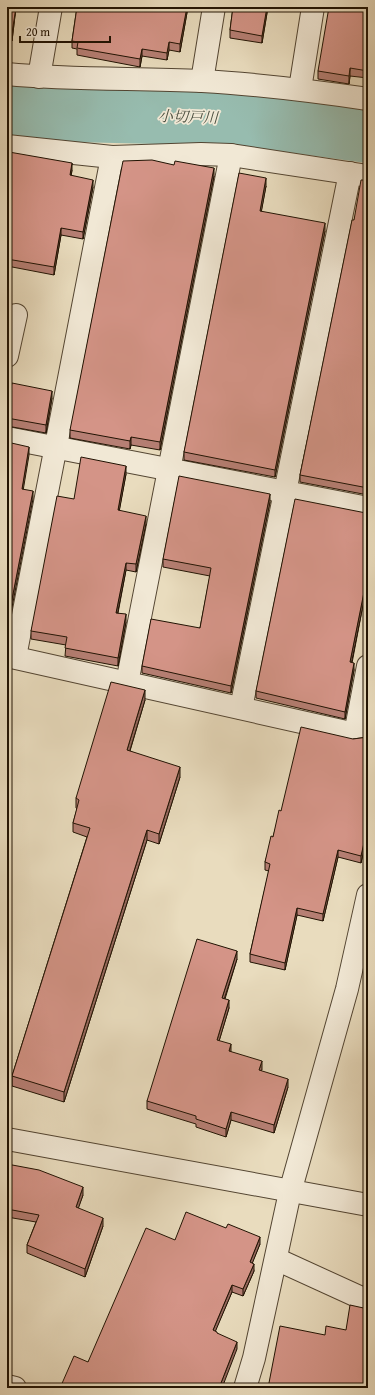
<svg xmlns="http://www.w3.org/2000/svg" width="375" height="1395" viewBox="0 0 375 1395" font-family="'Gentium Book Plus','Noto Serif JP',serif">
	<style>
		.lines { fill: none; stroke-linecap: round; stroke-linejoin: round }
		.river { stroke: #97bcaf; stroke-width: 54 }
		.minor-casing { stroke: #534532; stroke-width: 24 }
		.tertiary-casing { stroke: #534532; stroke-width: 24 }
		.minor { stroke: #f1e8d5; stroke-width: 22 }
		.tertiary { stroke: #f1e8d5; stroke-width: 22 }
		.wall { fill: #b67f74; stroke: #211303 }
		.shaded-wall { fill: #94685e; stroke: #211303 }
		.building { fill: #d49487; stroke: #211303 }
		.labels { text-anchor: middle; stroke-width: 3.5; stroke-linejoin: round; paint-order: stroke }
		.water-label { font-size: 15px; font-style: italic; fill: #4a4e3f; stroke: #f1e8d5 }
	</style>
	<rect width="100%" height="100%" fill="#e9dcbe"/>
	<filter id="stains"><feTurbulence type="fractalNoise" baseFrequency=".005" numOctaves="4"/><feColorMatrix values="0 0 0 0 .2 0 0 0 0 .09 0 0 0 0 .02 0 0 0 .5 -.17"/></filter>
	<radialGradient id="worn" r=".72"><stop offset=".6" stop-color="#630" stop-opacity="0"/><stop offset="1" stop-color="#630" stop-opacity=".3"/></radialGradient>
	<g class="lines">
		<!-- river -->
		<polyline class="river" points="7,112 30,114 242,119 368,136"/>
		<!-- minor casing -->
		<g class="minor-casing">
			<g id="minor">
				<path d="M 7,74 C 72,80 137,78 202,81 C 257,84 313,91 368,99"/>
				<polyline points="39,77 51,7"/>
				<polyline points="202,81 214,7"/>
				<polyline points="300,89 313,7"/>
				<polyline points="7,146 112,157"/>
				<polyline points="7,356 16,315"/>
				<polyline points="7,438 368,508"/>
				<polyline points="7,656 355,734 368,732"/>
				<polyline points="15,657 112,157 201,154 231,155 368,176"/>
				<polyline points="127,683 231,155"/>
				<polyline points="241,708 350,173"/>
				<polyline points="355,734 368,666"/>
				<polyline points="276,1259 368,1301"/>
				<polyline points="7,1386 15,1388"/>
				<polyline points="245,1388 254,1358 290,1192 347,989 368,895"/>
			</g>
		</g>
		<!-- tertiary casing -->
		<g class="tertiary-casing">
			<polyline id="tertiary" points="7,1139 368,1205"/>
		</g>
		<!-- minor -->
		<use href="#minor" class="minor"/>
		<!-- tertiary -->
		<use href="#tertiary" class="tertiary"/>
	</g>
	<!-- wall -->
	<g class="wall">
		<polygon points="7,7 16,7 12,41 9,40"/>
		<polygon points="77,7 188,7 180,52 169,50 167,60 142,56 140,67 77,55 77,49 72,48 72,41"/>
		<polygon points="233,7 268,7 262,43 230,38 230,30"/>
		<polygon points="368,7 368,78 350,76 349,84 318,79 318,71"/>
		<polygon points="7,162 72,170 71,176 93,187 83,239 61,235 54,275 7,266"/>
		<polygon points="214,176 160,450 131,445 130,449 70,438 70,430"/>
		<polygon points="368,180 368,495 300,482 300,475 354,220"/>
		<polygon points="266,186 261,212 325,231 275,477 184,460 184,452"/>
		<polygon points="52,398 46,433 7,426 7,409"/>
		<polygon points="126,474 119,511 146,524 136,572 126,570 118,613 126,622 118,666 65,656 66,645 31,639 31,631 74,499"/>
		<polygon points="270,502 231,693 142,673 142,666 200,628 210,576 163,567 163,559"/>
		<polygon points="366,513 368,513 368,601 364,600 352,663 354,670 345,719 256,698 256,691"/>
		<polygon points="145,700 130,751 180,777 159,844 147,840 64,1102 12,1086 12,1076 87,837 73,832 73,823 77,809 76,808 76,798"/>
		<polygon points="368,737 368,832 361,863 338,857 323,921 297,915 285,970 250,962 250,954 269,871 265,870 265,862 281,811 353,739"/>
		<polygon points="237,959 225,999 229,1008 219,1041 231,1052 262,1069 261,1071 288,1087 274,1133 231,1120 226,1137 196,1127 196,1124 147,1109 147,1101"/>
		<polygon points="7,1164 83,1195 78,1208 103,1226 85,1277 27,1253 27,1245 36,1222 7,1217"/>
		<polygon points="175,1240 260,1244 252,1263 254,1271 243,1296 232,1292 215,1331 217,1334 237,1349 88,1362"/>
	</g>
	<!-- shaded-wall -->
	<g class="shaded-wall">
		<polygon points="16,7 12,41 12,33"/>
		<polygon points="187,7 188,7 180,52 180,44"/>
		<polygon points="267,7 268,7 262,43 262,36"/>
		<polygon points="9,33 9,40 7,55 7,48"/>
		<polygon points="169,42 169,50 167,60 167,53"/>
		<polygon points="142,49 142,56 140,67 140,59"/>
		<polygon points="350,68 350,76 349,84 349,76"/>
		<polygon points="72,163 72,170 70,183 70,175"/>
		<polygon points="214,168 214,176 160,450 160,442"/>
		<polygon points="266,178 266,186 260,219 260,211"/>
		<polygon points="93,180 93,187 83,239 83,232"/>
		<polygon points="325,223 325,231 275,477 275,470"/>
		<polygon points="61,228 61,235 54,275 54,267"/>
		<polygon points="52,391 52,398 46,433 46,425"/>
		<polygon points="131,437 131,445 130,449 130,441"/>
		<polygon points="29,447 29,455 22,497 22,489"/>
		<polygon points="126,466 126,474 118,518 118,510"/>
		<polygon points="33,491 33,499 7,633 7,625"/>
		<polygon points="270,494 270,502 231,693 231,686"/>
		<polygon points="146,516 146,524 136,572 136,564"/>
		<polygon points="126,563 126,570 116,621 116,613"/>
		<polygon points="364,592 364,600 350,670 350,662"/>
		<polygon points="126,614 126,622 118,666 118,658"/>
		<polygon points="354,663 354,670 345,719 345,712"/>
		<polygon points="145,690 145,700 127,760 127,750"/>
		<polygon points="180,767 180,777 159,844 159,834"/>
		<polygon points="368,825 368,832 361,863 361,856"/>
		<polygon points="147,830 147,840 64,1102 64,1092"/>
		<polygon points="338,850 338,857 323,921 323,914"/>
		<polygon points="297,908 297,915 285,970 285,963"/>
		<polygon points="237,951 237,959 222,1006 222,998"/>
		<polygon points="229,1000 229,1008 217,1048 217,1040"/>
		<polygon points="231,1044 231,1052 229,1051"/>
		<polygon points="262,1061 262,1069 259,1078 259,1070"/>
		<polygon points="288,1079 288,1087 274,1133 274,1125"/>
		<polygon points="231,1112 231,1120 226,1137 226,1129"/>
		<polygon points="83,1187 83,1195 76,1215 76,1207"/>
		<polygon points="103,1218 103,1226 85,1277 85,1269"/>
		<polygon points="260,1237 260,1244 250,1269 250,1262"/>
		<polygon points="254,1264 254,1271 243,1296 243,1289"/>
		<polygon points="232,1285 232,1292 213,1337 213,1330"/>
		<polygon points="237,1342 237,1349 222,1388 219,1388"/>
	</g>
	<!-- building -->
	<g class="building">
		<polygon points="7,7 16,7 12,33 9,33 7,48"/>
		<polygon points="77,7 187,7 180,44 169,42 167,53 142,49 140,59 77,48 78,42 72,41"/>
		<polygon points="233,7 267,7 262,36 230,30"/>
		<polygon points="329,7 368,7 368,71 350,68 349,76 318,71"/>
		<polygon points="9,152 72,163 70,175 93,180 83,232 61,228 54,267 7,259 7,162"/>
		<polygon points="152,160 174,165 175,161 214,168 160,442 131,437 130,441 70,430 123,161"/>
		<polygon points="239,173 266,178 260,211 325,223 275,470 184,452"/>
		<polygon points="361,180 368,180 368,488 300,475 352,220 354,220"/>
		<polygon points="12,383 52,391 46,425 7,418 7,409"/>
		<polygon points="7,442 29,447 22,489 33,491 7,625"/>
		<polygon points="81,457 126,466 118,510 146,516 136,564 126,563 116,613 126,614 118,658 65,648 67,637 31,631 57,496 74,499"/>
		<polygon points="179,476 270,494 231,686 142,666 151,619 200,628 211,568 163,559"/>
		<polygon points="295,499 366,513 368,513 368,593 364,592 350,662 354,663 345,712 256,691"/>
		<polygon points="111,682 145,690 127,750 180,767 159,834 147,830 64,1092 12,1076 90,828 73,823 79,800 76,798"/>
		<polygon points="301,727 353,739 368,737 368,825 361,856 338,850 323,914 297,908 285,963 250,954 270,864 265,862 271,836 273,837 279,810 281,811"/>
		<polygon points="197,939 237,951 222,998 229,1000 217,1040 231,1044 229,1051 262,1061 259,1070 288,1079 274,1125 231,1112 226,1129 196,1119 196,1116 147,1101"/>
		<polygon points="7,1164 39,1170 83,1187 76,1207 103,1218 85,1269 27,1245 39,1215 7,1209"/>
		<polygon points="186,1212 226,1228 228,1224 260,1237 250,1262 254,1264 243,1289 232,1285 213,1330 217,1332 217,1333 237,1342 219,1388 60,1388 74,1356 88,1362 146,1228 175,1240"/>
		<polygon points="350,1305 368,1309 368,1388 268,1388 280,1326 325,1335 326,1326 346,1330"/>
	</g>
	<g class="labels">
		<!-- water labels -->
		<g class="water-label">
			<text transform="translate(188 117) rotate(2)" y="5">小切戸川</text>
		</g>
	</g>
	<!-- margin -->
	<rect width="375" height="1395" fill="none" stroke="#e9dcbe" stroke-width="24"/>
	<rect x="8" y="8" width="359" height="1379" fill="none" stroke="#211303" stroke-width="2"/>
	<rect x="12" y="12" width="351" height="1371" fill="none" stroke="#211303"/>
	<!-- scale -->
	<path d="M20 36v6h90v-6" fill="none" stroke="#211303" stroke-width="2"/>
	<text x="26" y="36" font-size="12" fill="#211303" stroke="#f1e8d5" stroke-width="3" paint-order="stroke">20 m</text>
	<rect width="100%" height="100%" filter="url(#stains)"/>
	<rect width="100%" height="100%" fill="url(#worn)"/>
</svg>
